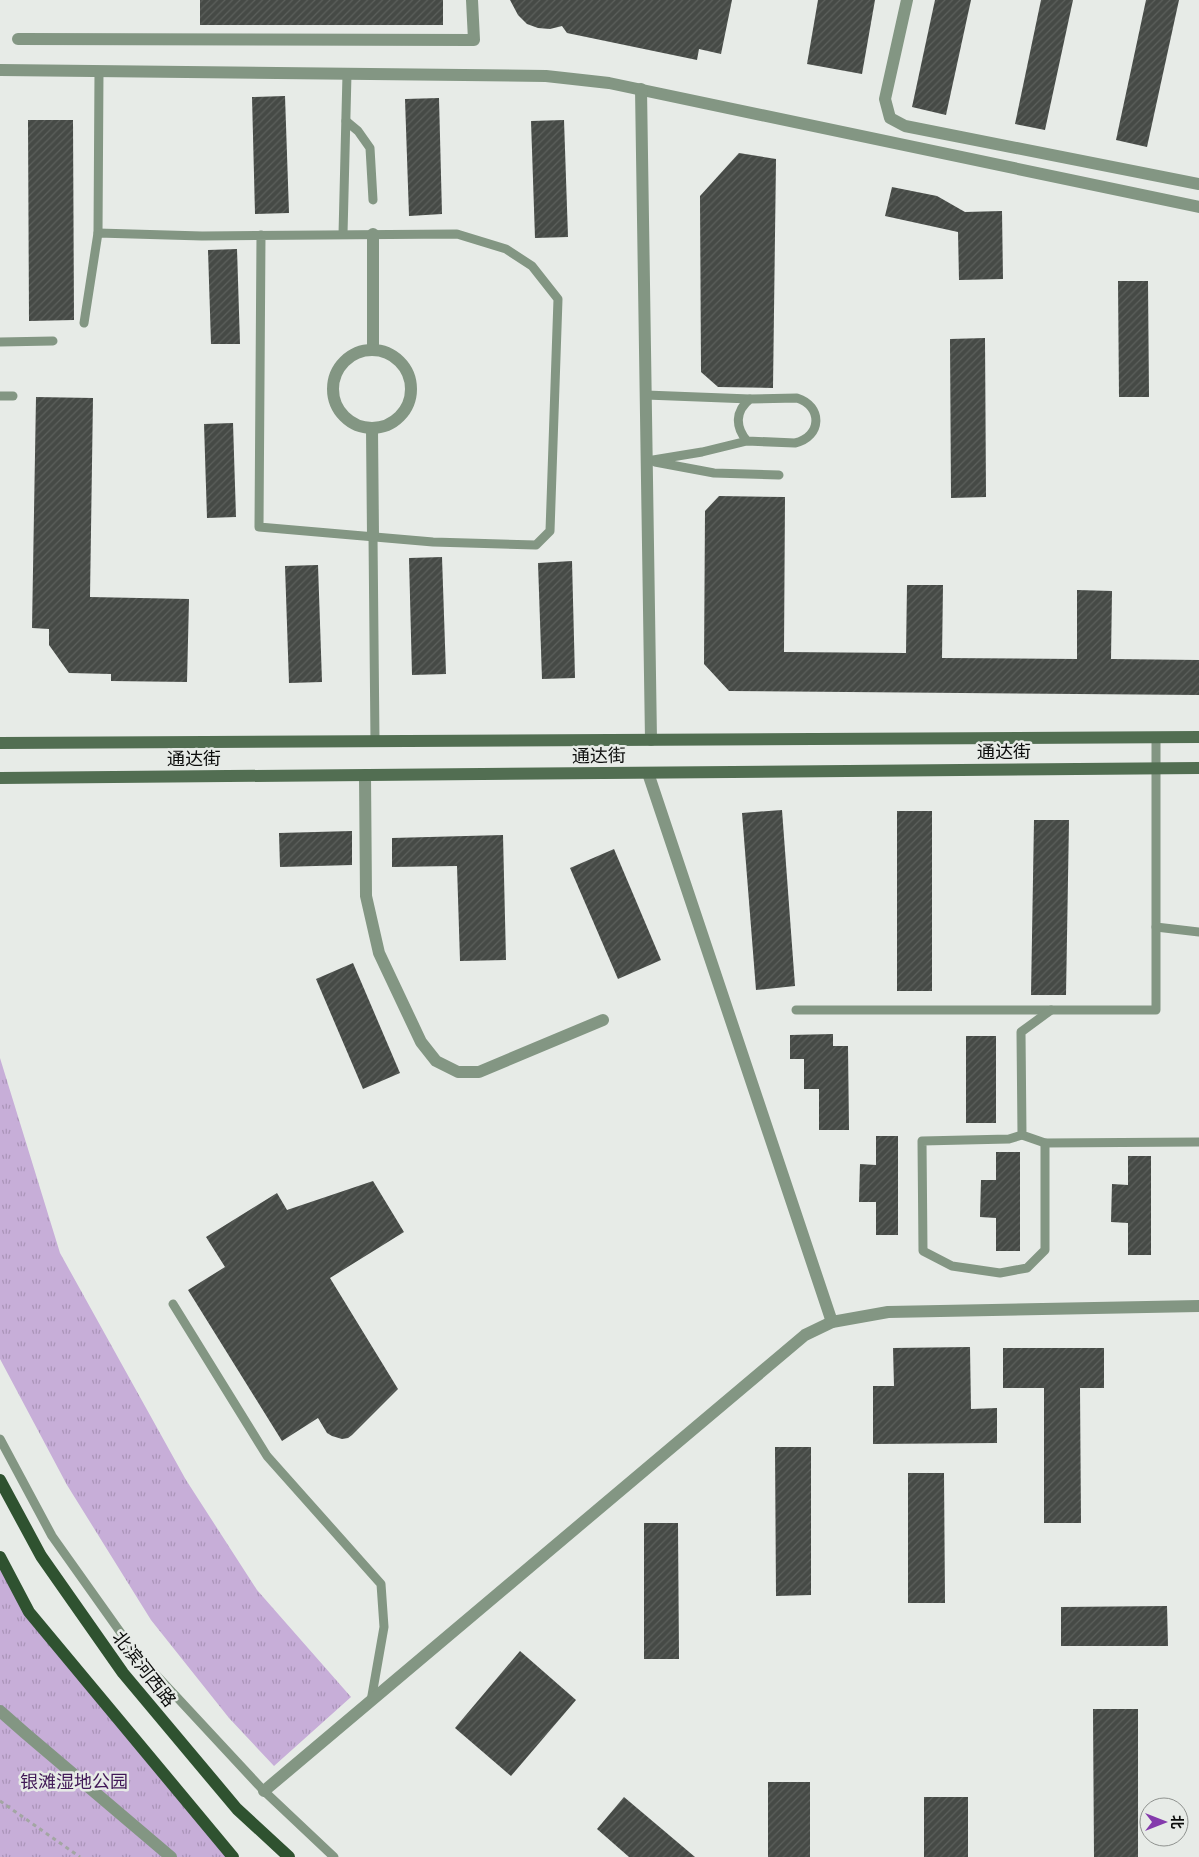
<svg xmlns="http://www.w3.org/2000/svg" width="1199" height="1857" viewBox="0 0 1199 1857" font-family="Poppins,'Noto Sans SC',sans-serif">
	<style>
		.grass { fill: url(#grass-tufts) }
		.building { fill: url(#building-hatch) }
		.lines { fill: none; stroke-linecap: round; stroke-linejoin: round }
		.path { stroke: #a3a6a3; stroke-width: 3; stroke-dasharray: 4 4; stroke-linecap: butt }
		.lane { stroke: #839683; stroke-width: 9 }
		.street { stroke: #839683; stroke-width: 12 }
		.secondary { stroke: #526e52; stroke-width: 12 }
		.primary { stroke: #2f5230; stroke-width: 12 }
		.labels { text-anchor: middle; stroke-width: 5; stroke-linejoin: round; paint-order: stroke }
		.street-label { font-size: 18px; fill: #0c0d0c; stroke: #e7ebe7 }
		.park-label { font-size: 18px; fill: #411957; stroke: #e7ebe7 }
	</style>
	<defs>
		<pattern id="grass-tufts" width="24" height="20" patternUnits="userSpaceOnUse" patternTransform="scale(1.25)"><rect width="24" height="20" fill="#c7aed8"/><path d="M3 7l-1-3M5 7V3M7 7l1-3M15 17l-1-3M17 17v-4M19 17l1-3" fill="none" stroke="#aa94b8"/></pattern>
		<pattern id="building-hatch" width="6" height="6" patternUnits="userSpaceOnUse" patternTransform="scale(1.25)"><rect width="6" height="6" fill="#464a46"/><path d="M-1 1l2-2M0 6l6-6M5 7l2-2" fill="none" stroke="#5c605c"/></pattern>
	</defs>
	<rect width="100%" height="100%" fill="#e7ebe7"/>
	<!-- grass -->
	<g class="grass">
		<polygon points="0,1058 60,1253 186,1480 257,1590 351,1697 274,1766 229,1718 151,1620 67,1485 0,1359"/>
		<polygon points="0,1563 29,1612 233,1857 0,1857"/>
	</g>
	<!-- building -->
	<g class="building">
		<rect x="200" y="0" width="243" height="25"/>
		<polygon points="510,0 732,0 721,54 699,49 697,60 567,33 562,26 550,29 538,28 527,24 518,15"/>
		<polygon points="818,0 875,0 862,74 807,64"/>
		<polygon points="935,0 971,0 946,115 912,107"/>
		<polygon points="1041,0 1073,0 1045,130 1015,124"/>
		<polygon points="1146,0 1179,0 1147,147 1116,140"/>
		<polygon points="285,96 289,213 255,214 252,97"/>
		<polygon points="439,98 442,214 409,216 405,99"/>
		<polygon points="28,120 73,120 74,320 29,321"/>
		<polygon points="564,120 568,237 535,238 531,121"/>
		<polygon points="739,153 776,159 773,388 718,387 701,372 700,196"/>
		<polygon points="892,187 937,196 965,212 1002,211 1003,279 959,280 958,232 885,216"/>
		<polygon points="237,249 240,344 211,344 208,250"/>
		<polygon points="1118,281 1148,281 1149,397 1119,397"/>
		<polygon points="985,338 986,497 951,498 950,339"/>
		<polygon points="36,397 93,398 90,597 189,599 187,682 111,681 111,674 69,673 49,645 49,629 32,628"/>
		<polygon points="233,423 236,517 207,518 204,424"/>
		<polygon points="719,496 785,497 784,652 906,653 907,585 943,585 942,658 1077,659 1077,590 1112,591 1111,659 1199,660 1199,695 729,691 704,664 705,511"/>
		<polygon points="442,557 446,674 412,675 409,558"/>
		<polygon points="572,561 575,678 542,679 538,563"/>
		<polygon points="318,565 322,682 289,683 285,566"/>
		<polygon points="782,810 795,986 756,990 742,813"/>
		<rect x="897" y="811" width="35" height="180"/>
		<polygon points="1034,820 1069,820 1066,995 1031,995"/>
		<polygon points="352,831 352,865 280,867 279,833"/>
		<polygon points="503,835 506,960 460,961 457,866 392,867 392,838"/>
		<polygon points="614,849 661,960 618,979 570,868"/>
		<polygon points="353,963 400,1073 363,1089 316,979"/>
		<polygon points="833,1034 833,1046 848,1046 849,1130 819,1130 819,1089 804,1089 804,1059 790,1059 790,1035"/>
		<rect x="966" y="1036" width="30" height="87"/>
		<polygon points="876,1136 898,1136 898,1235 876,1235 876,1202 859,1202 860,1164 876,1165"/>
		<polygon points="996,1152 1020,1152 1020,1251 996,1251 996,1218 980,1217 981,1180 996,1180"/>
		<polygon points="1128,1156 1151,1156 1151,1255 1128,1255 1128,1223 1111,1222 1112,1184 1128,1185"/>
		<polygon points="373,1181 404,1232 330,1278 398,1389 352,1435 348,1438 342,1439 332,1436 327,1433 318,1418 282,1441 188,1290 225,1267 206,1237 277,1193 287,1210"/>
		<polygon points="970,1347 971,1409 997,1408 997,1443 873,1444 873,1386 894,1386 893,1348"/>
		<polygon points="1003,1348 1104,1348 1104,1388 1080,1388 1081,1523 1044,1523 1044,1388 1003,1388"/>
		<polygon points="775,1447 811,1447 811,1595 776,1596"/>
		<polygon points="908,1473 944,1473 945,1603 908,1603"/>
		<polygon points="644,1523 678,1523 679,1659 644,1659"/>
		<polygon points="1167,1606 1168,1646 1061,1646 1061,1607"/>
		<polygon points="520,1651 576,1700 511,1776 455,1728"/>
		<polygon points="1093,1709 1138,1709 1138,1857 1094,1857"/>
		<rect x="768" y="1782" width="42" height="75"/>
		<polygon points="624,1797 695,1857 629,1857 597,1829"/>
		<rect x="924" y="1797" width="44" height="60"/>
	</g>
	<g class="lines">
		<!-- path -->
		<polyline class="path" points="0,1801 80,1857"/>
		<!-- lane -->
		<g class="lane">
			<polyline points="346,121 358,131 370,148 373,200"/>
			<polyline points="98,233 99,71"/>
			<polyline points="343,234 347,74"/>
			<polyline points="84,323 98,233 202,236 457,234 506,249 532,266 558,299 550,531 536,545 433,542 259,527 261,235"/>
			<polyline points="0,342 53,341"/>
			<polyline points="646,395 750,399"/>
			<polyline points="0,396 13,396"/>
			<path d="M 647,461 L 702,452 L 747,441 L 795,443 C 822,437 823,406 797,398 L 750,399 C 735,411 735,427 747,441"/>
			<polyline points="655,462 714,473 779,475"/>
			<polyline points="373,536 375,742"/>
			<polyline points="1156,927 1199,932"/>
			<polyline points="796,1010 1156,1010 1156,737"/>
			<polyline points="1051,1010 1021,1032 1022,1135 1045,1143 1199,1142"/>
			<polyline points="1022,1135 1009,1139 922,1141 923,1251 952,1266 1000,1273 1027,1268 1045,1250 1045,1143"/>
			<polyline points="173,1304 267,1456 381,1584 384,1627 371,1701"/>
			<polyline points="0,1439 52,1536 133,1650 264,1791 334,1857"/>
		</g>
		<!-- street -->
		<g class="street">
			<polyline points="907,0 885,99 890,118 905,126 1199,184"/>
			<polyline points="18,39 474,40 472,0"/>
			<polyline points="0,70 546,76 609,83 1199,207"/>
			<polyline points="641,89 651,740"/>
			<polyline points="373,234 373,350"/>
			<circle cx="372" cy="389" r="39"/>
			<polyline points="372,429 373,536"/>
			<polyline points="648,773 832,1322"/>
			<polyline points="365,775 366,896 379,953 421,1042 436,1061 458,1072 479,1072 603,1020"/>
			<polyline points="0,1711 25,1733 171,1857"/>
			<polyline points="264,1791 805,1335 832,1322 888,1312 1199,1306"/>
		</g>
		<!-- secondary -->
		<g class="secondary">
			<polyline points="0,743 1199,737"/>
			<polyline points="0,778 1199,768"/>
		</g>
		<!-- primary -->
		<g class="primary">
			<polyline points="0,1480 41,1556 123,1673 237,1809 289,1857"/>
			<polyline points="0,1557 29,1612 233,1857"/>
		</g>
	</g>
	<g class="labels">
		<!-- street labels -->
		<g class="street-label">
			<text x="1004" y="758">通达街</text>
			<text transform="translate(599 756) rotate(-1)" y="6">通达街</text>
			<text x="194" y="765">通达街</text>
			<text transform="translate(144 1669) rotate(52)" y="6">北滨河西路</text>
		</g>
		<!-- park labels -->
		<g class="park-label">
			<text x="74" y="1788">银滩湿地公园</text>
		</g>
	</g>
	<!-- north arrow -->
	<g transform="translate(1164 1822) rotate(90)"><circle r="24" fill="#e7ebe7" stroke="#8f928f"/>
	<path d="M0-4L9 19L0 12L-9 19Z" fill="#843aac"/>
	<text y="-8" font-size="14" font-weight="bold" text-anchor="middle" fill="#0c0d0c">北</text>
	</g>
</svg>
